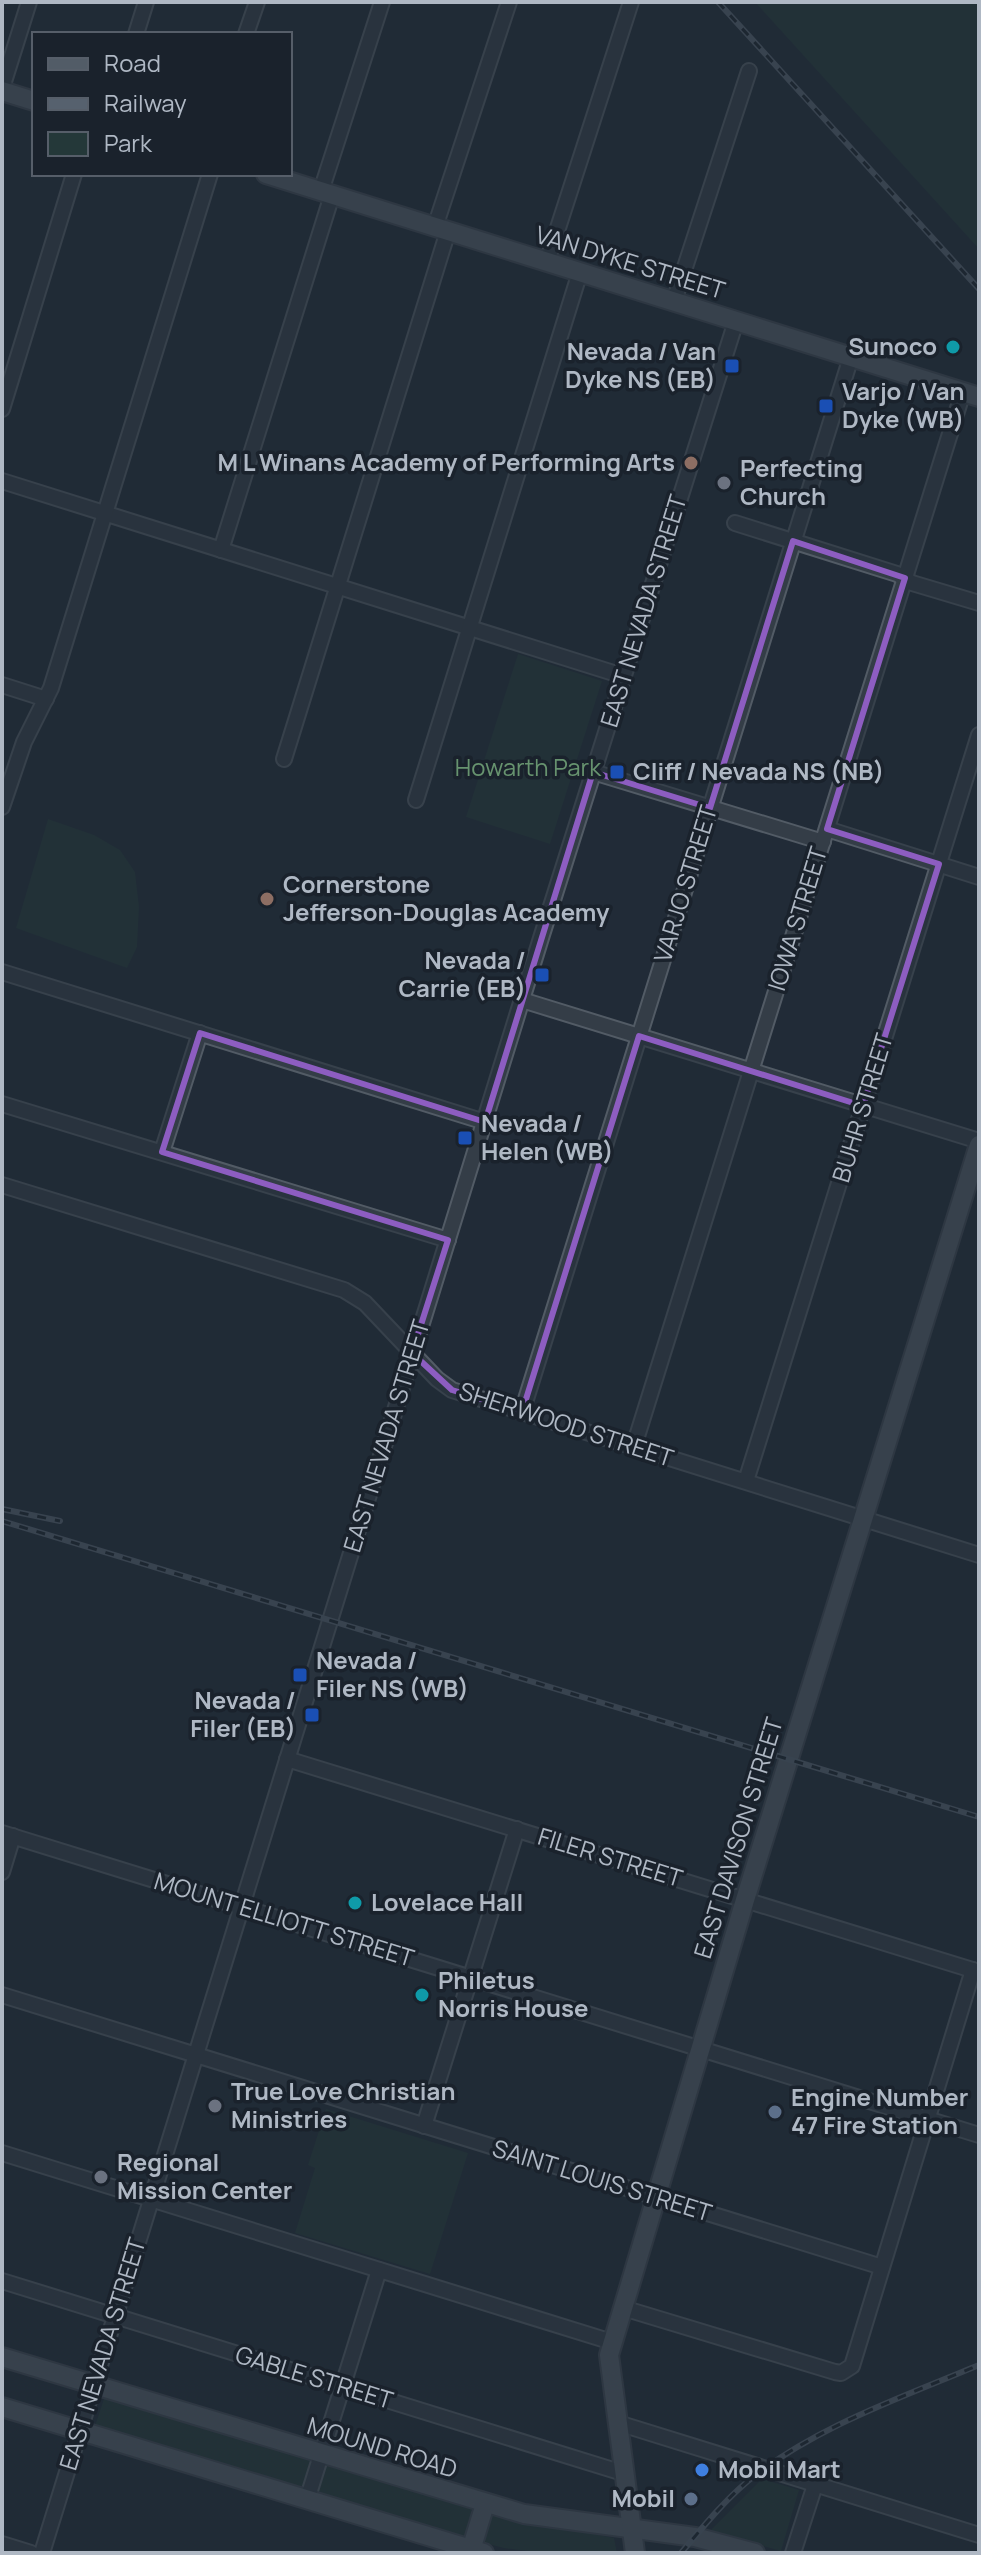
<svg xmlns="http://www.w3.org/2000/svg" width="981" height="2555" viewBox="0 0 981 2555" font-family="Manrope,sans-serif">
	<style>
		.green { fill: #243839 }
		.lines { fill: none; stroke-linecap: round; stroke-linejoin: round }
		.minor-casing { stroke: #525b65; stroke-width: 18 }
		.major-casing { stroke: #3e4651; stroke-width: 22 }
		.minor { stroke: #343d47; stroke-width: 14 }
		.major { stroke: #525c67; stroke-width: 18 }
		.rail-casing { stroke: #56616e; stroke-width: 6 }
		.rail { stroke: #1a222c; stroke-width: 3; stroke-dasharray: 9; stroke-linecap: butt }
		.marked { fill: none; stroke: #8d5dc1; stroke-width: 6; stroke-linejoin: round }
		.culture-dot { fill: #0f9aa8; stroke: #1a222c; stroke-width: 3 }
		.transit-dot { fill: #1a4fb4; stroke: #1a222c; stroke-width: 3 }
		.education-dot { fill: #8d6e63; stroke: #1a222c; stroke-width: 3 }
		.worship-dot { fill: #6b7280; stroke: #1a222c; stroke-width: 3 }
		.service-dot { fill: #5c6f8a; stroke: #1a222c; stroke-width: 3 }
		.shop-dot { fill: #3f7fe0; stroke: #1a222c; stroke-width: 3 }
		.labels { text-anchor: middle; stroke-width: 7; stroke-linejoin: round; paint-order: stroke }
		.street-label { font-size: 24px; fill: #afb8c4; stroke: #1a222c }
		.poi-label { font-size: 24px; font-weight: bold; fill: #afb8c4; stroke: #1a222c; text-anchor: start }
		.park-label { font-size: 24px; fill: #67936f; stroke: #1a222c }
	</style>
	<rect width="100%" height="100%" fill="#212b37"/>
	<!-- green -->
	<g class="green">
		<polygon points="755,2 979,2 979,249"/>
		<polygon points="518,654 602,681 550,844 466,817"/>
		<polygon points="48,819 94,835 120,850 135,872 139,907 137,947 127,968 16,928"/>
		<polygon points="326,2109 468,2153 430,2274 295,2233 315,2168 308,2165"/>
		<polygon points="105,2396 310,2458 312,2463 305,2485 297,2488 95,2426"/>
		<path d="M 329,2463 L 470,2506 C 474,2514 469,2532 462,2537 L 321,2495 L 317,2489 L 324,2468 Z"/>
		<polygon points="762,2479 799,2490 781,2551 710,2531"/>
		<path d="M 495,2514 L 614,2538 L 617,2553 C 590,2553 498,2555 483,2540 L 491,2515 Z"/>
	</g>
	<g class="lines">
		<!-- minor casing -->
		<g class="minor-casing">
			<g id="minor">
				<polyline points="136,34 146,2"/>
				<polyline points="246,34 257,2"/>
				<polyline points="2,88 29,2"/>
				<polyline points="321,191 382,2"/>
				<polyline points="435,227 509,2"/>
				<polyline points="547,262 631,2"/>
				<polyline points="674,301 749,71"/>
				<polyline points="2,409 74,174"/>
				<polyline points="2,481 623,676"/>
				<polyline points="735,523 897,574 912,583 979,603"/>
				<polyline points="221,550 332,195"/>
				<polyline points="2,685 46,699"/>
				<polyline points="284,759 448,231"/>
				<polyline points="593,772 823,842"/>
				<polyline points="416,800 580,272"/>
				<polyline points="2,807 24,742 51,688 210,174"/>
				<polyline points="827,829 979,877"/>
				<polyline points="2,972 485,1122"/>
				<polyline points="522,1000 979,1141"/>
				<polyline points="2,1104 448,1240"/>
				<polyline points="162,1152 200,1033"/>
				<polyline points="2,1185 344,1290 365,1303 437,1379 452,1390 979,1555"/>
				<polyline points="522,1412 851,357"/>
				<polyline points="634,1446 963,392"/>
				<polyline points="746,1481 979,735"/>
				<polyline points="287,1759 979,1972"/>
				<polyline points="2,1833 979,2135"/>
				<polyline points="2,1872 13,1836"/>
				<polyline points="2,1995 882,2267"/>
				<polyline points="424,2126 517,1829"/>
				<polyline points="2,2153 612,2342"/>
				<polyline points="2,2281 626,2474"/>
				<polyline points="623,2308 835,2372 841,2373 852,2366 973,1970"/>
				<polyline points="618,2423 979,2535"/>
				<polyline points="307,2500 379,2270"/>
				<polyline points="2,2544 31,2553"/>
				<polyline points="42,2553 541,938 736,321"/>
				<polyline points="793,2553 815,2485"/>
			</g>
		</g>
		<!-- major casing -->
		<g class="major-casing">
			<g id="major">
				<polyline points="2,91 34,101"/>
				<polyline points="266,174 979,397"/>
				<polyline points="2,2357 524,2514 695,2537 755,2553"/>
				<polyline points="2,2407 484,2553"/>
				<polyline points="471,2550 485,2504"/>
				<polyline points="635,2553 609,2355 745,1900 979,1145"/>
			</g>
		</g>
		<!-- minor -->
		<use href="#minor" class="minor"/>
		<!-- major -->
		<use href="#major" class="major"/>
		<!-- rail casing -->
		<g class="rail-casing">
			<g id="rail">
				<polyline points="718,2 979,289"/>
				<polyline points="2,1509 60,1521"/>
				<polyline points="2,1521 979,1817"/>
				<path d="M 681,2553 C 702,2528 723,2502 748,2481 C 815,2427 900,2398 979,2365"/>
			</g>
		</g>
		<!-- rail -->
		<use href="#rail" class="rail"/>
	</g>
	<!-- marked area -->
	<path d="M0 0H981V2555H0ZM 793,541 L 905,578 L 827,829 L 939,864 L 863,1106 L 639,1036 L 522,1412 L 452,1390 L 412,1353 L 448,1240 L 162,1152 L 200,1033 L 485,1122 L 593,772 L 710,808 Z" fill="#212b37" fill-opacity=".55" fill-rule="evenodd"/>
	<path class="marked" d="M 793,541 L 905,578 L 827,829 L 939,864 L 863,1106 L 639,1036 L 522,1412 L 452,1390 L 412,1353 L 448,1240 L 162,1152 L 200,1033 L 485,1122 L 593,772 L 710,808 Z"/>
	<!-- markers -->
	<g class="culture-dot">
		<circle cx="953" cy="347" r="8"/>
		<circle cx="355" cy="1903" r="8"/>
		<circle cx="422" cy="1995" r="8"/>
	</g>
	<g class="transit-dot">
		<rect x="724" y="358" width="16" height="16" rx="4"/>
		<rect x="818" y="398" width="16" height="16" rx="4"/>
		<rect x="609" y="764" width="16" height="16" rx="4"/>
		<rect x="534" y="967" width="16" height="16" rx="4"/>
		<rect x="457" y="1130" width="16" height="16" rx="4"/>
		<rect x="292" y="1667" width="16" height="16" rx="4"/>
		<rect x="304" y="1707" width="16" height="16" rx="4"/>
	</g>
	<g class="education-dot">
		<circle cx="691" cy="463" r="8"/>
		<circle cx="267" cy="899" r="8"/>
	</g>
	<g class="worship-dot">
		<circle cx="724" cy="483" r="8"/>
		<circle cx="215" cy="2106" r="8"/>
		<circle cx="101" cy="2177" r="8"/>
	</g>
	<g class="service-dot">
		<circle cx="775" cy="2112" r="8"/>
		<circle cx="691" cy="2499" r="8"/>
	</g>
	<circle class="shop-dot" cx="702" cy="2470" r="8"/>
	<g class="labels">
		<!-- street labels -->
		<g class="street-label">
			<text transform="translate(630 263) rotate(17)" y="8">VAN DYKE STREET</text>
			<text transform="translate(644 611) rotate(-73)" y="8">EAST NEVADA STREET</text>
			<text transform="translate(686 884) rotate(-73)" y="8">VARJO STREET</text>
			<text transform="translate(798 919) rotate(-73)" y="8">IOWA STREET</text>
			<text transform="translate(863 1108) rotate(-73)" y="8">BUHR STREET</text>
			<text transform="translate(566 1425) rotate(18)" y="8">SHERWOOD STREET</text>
			<text transform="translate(387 1436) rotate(-73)" y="8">EAST NEVADA STREET</text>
			<text transform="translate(739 1838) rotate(-73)" y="8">EAST DAVISON STREET</text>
			<text transform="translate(610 1858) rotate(17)" y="8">FILER STREET</text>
			<text transform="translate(284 1920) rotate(17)" y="8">MOUNT ELLIOTT STREET</text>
			<text transform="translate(602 2181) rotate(17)" y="8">SAINT LOUIS STREET</text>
			<text transform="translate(103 2354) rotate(-73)" y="8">EAST NEVADA STREET</text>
			<text transform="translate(314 2378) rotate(17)" y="8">GABLE STREET</text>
			<text transform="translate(382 2448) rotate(17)" y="8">MOUND ROAD</text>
		</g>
		<!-- poi labels -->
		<g class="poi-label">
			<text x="937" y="355" text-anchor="end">Sunoco</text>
			<text x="716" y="360" text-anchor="end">Nevada / Van<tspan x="716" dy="28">Dyke NS (EB)</tspan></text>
			<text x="842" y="400">Varjo / Van<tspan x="842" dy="28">Dyke (WB)</tspan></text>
			<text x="675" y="471" text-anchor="end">M L Winans Academy of Performing Arts</text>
			<text x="740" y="477">Perfecting<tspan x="740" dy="28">Church</tspan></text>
			<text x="633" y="780">Cliff / Nevada NS (NB)</text>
			<text x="283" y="893">Cornerstone<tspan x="283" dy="28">Jefferson-Douglas Academy</tspan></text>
			<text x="526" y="969" text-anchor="end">Nevada /<tspan x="526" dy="28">Carrie (EB)</tspan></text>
			<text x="481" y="1132">Nevada /<tspan x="481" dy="28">Helen (WB)</tspan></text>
			<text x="316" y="1669">Nevada /<tspan x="316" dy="28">Filer NS (WB)</tspan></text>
			<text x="296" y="1709" text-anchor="end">Nevada /<tspan x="296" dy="28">Filer (EB)</tspan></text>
			<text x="371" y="1911">Lovelace Hall</text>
			<text x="438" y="1989">Philetus<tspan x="438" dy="28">Norris House</tspan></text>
			<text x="231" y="2100">True Love Christian<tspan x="231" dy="28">Ministries</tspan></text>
			<text x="791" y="2106">Engine Number<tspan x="791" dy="28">47 Fire Station</tspan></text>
			<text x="117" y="2171">Regional<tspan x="117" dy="28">Mission Center</tspan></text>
			<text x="718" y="2478">Mobil Mart</text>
			<text x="675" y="2507" text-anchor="end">Mobil</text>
		</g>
		<!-- park labels -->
		<g class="park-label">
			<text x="528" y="776">Howarth Park</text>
		</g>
	</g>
	<!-- border -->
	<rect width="981" height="2555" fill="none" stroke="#afb8c4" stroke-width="8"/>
	<!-- legend -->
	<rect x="32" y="32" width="260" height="144" fill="#1a222c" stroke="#565e69" stroke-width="2"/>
	<rect x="48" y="58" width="40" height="12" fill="#525c67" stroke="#565e69" stroke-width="2"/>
	<text x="104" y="72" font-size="24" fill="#afb8c4">Road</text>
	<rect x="48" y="98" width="40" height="12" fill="#56616e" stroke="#565e69" stroke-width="2"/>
	<text x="104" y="112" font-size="24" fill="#afb8c4">Railway</text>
	<rect x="48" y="132" width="40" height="24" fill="#243839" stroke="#565e69" stroke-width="2"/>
	<text x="104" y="152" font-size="24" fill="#afb8c4">Park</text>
</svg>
